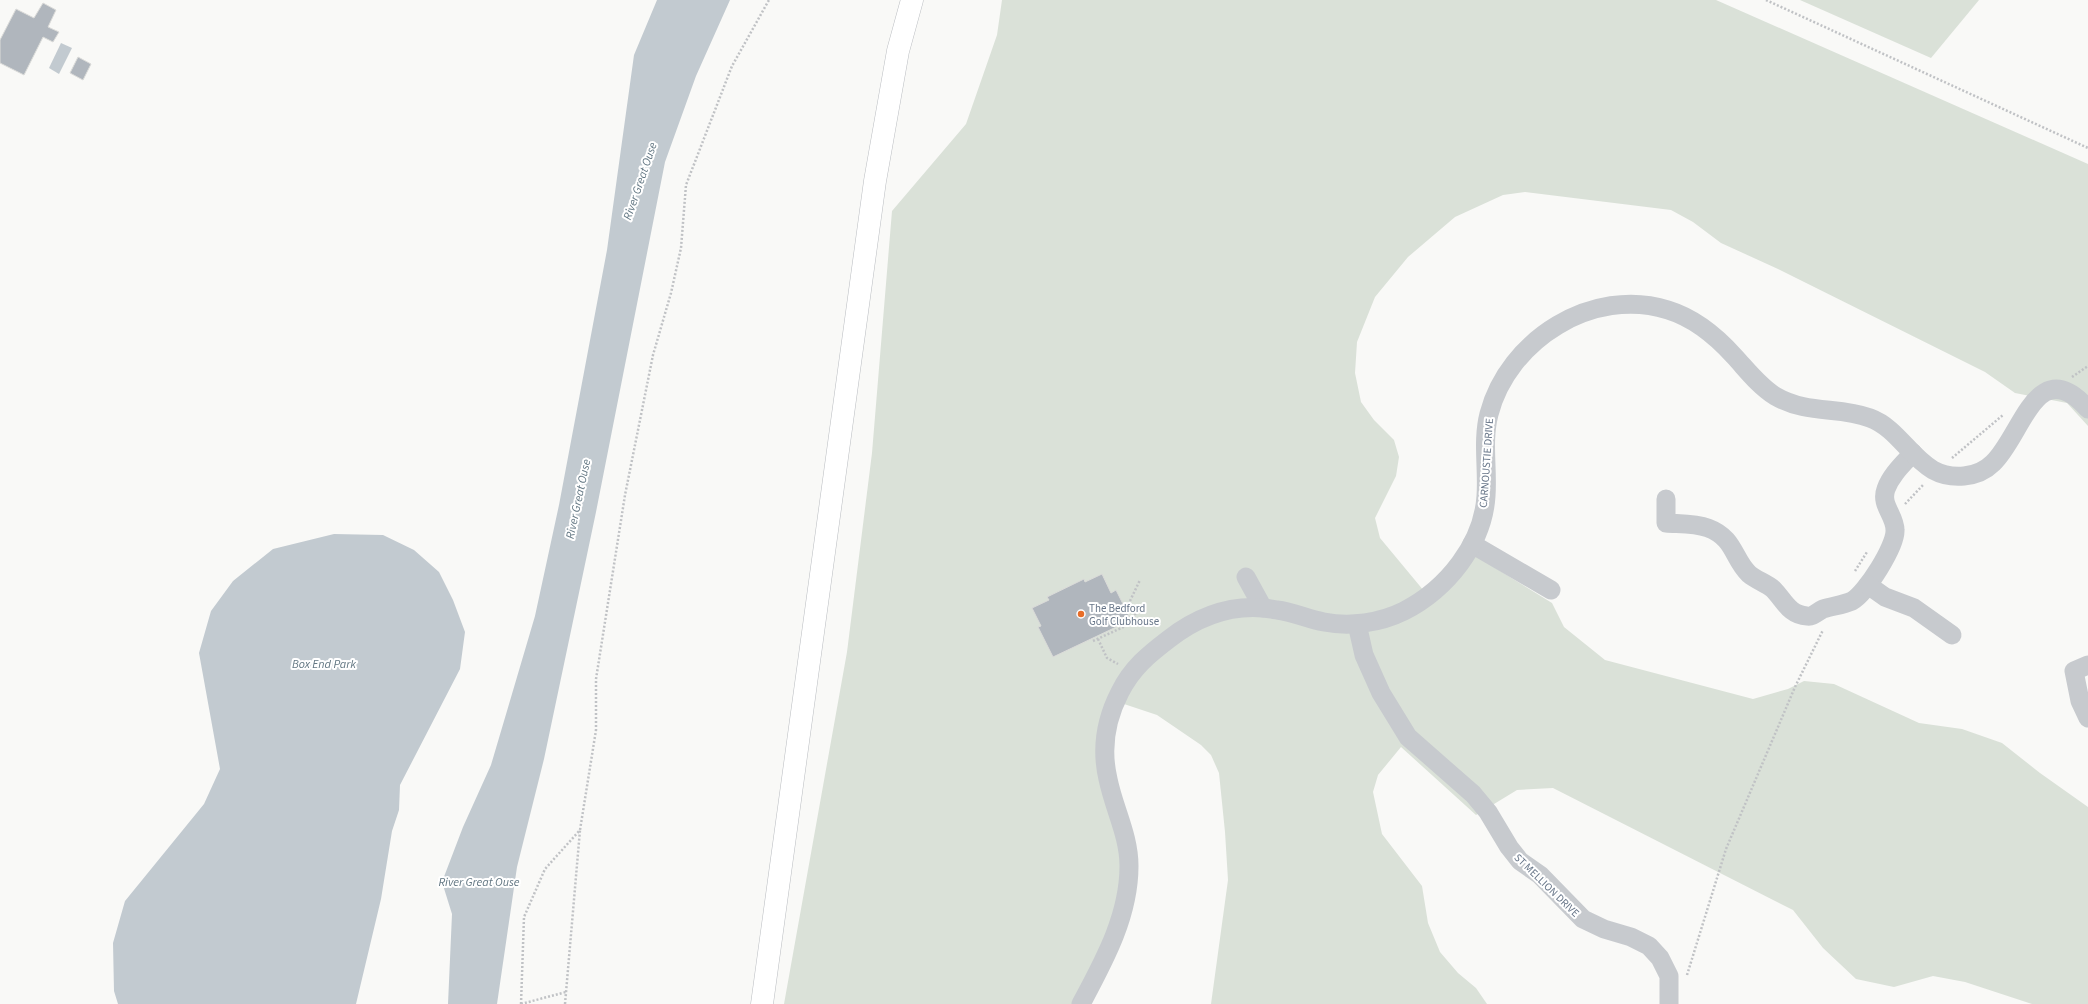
<svg xmlns="http://www.w3.org/2000/svg" width="2088" height="1004" viewBox="0 0 2088 1004" font-family="'Source Sans 3',sans-serif">
	<style>
		.green { fill: #dae1d8 }
		.water { fill: #c2cad0 }
		.building { fill: #b0b6bd; stroke: #dbdbd9 }
		.lines { fill: none; stroke-linecap: round; stroke-linejoin: round }
		.highway-casing { stroke: #b9bcc0; stroke-width: 23 }
		.path { stroke: #c0c2c5; stroke-width: 2.5; stroke-dasharray: 2 2; stroke-linecap: butt }
		.minor { stroke: #c7cace; stroke-width: 19 }
		.highway { stroke: #fff; stroke-width: 22 }
		.poi-dot { fill: #e86d28; stroke: #fff; stroke-width: 1.5 }
		.labels { text-anchor: middle; stroke-width: 4; stroke-linejoin: round; paint-order: stroke }
		.street-label { font-size: 11px; fill: #677588; stroke: #fff }
		.poi-label { font-size: 11px; fill: #677588; stroke: #fff; text-anchor: start }
		.water-label { font-size: 12px; font-style: italic; fill: #637783; stroke: #fff }
	</style>
	<rect width="100%" height="100%" fill="#f9f9f7"/>
	<!-- green -->
	<g class="green">
		<polygon points="1002,0 1716,0 2088,164 2088,426 2067,403 2015,393 1985,372 1778,269 1721,243 1693,222 1671,210 1525,192 1503,195 1455,217 1408,257 1375,297 1357,342 1355,373 1361,402 1374,420 1394,440 1399,457 1396,476 1375,518 1380,538 1424,591 1468,551 1552,603 1564,627 1605,660 1753,699 1788,689 1804,681 1834,684 1919,723 1962,729 2002,743 2040,773 2088,807 2088,1004 2032,1004 1965,982 1933,976 1894,987 1856,979 1823,948 1793,910 1553,788 1517,790 1476,815 1401,747 1378,775 1373,792 1382,834 1422,886 1428,923 1440,952 1458,973 1476,988 1487,1004 1211,1004 1228,880 1225,832 1219,773 1211,755 1201,745 1157,715 1121,703 1112,747 1116,775 1136,855 1089,1004 784,1004 847,652 872,453 892,211 966,124 997,35"/>
		<polygon points="1800,0 1979,0 1931,58"/>
	</g>
	<!-- water -->
	<g class="water">
		<polygon points="657,0 730,0 696,76 665,162 596,512 544,759 517,867 497,1004 448,1004 452,914 442,882 463,827 491,765 535,616 559,505 607,250 634,55"/>
		<polygon points="61,43 72,48 59,74 49,68"/>
		<polygon points="334,534 383,535 414,550 439,572 453,600 465,632 460,669 400,785 399,810 392,831 381,899 356,1004 118,1004 114,991 113,943 125,901 204,804 220,769 199,653 211,611 233,581 273,549"/>
	</g>
	<!-- building -->
	<g class="building">
		<polygon points="43,3 56,10 48,27 59,32 53,42 43,37 24,75 0,63 0,40 16,9 34,18"/>
		<polygon points="78,57 91,64 83,80 70,73"/>
		<polygon points="1102,574 1111,593 1116,590 1131,620 1053,657 1038,627 1041,626 1032,608 1049,600 1047,597 1084,579 1085,582"/>
	</g>
	<g class="lines">
		<!-- highway casing -->
		<g class="highway-casing">
			<polyline id="highway" points="762,1004 875,181 898,51 912,0"/>
		</g>
		<!-- path -->
		<g class="path">
			<polyline points="1766,0 2088,148"/>
			<polyline points="2072,377 2088,366"/>
			<polyline points="1952,458 2003,415"/>
			<polyline points="1905,504 1923,485"/>
			<polyline points="1855,571 1867,552"/>
			<polyline points="1098,639 1107,658 1118,664"/>
			<polyline points="1093,641 1132,623 1136,616 1129,603 1140,580"/>
			<polyline points="1687,975 1726,849 1795,687 1823,630"/>
			<polyline points="521,1004 524,917 545,869 580,830 596,730 596,679 625,495 653,355 671,293 681,248 686,185 732,66 769,0"/>
			<polyline points="521,1004 566,992"/>
			<polyline points="565,1004 580,830"/>
		</g>
		<!-- minor -->
		<g class="minor">
			<path d="M 1666,499 L 1666,523 C 1679,524 1695,523 1708,528 C 1735,538 1733,559 1749,574 C 1756,580 1766,583 1773,589 C 1784,600 1789,615 1807,616 C 1813,617 1817,612 1823,609 C 1832,606 1843,605 1852,601 C 1866,593 1896,546 1895,530 C 1895,515 1880,505 1886,489 C 1891,475 1903,464 1913,453"/>
			<polyline points="1472,544 1551,590"/>
			<polyline points="1246,577 1263,608"/>
			<polyline points="1868,585 1885,597 1914,608 1952,635"/>
			<polyline points="1357,624 1364,655 1381,693 1408,737 1473,794 1488,812 1509,847 1520,861 1540,875 1583,919 1604,929 1631,937 1649,946 1660,958 1669,976 1669,1004"/>
			<polyline points="2088,665 2074,671 2080,701 2088,718"/>
			<path d="M 1081,1004 C 1104,961 1129,916 1129,866 C 1129,835 1114,809 1108,779 C 1101,749 1106,719 1120,692 C 1132,668 1148,655 1169,639 C 1200,615 1237,602 1277,610 C 1293,612 1308,619 1324,622 C 1350,627 1380,623 1404,611 C 1447,589 1483,544 1486,496 C 1488,468 1482,441 1489,414 C 1508,340 1593,286 1668,310 C 1694,318 1716,336 1734,356 C 1747,370 1759,386 1775,396 C 1808,415 1838,406 1870,418 C 1897,428 1909,456 1933,470 C 1942,475 1953,477 1964,476 C 1975,475 1985,471 1993,463 C 2022,436 2037,351 2088,409"/>
		</g>
		<!-- highway -->
		<use href="#highway" class="highway"/>
	</g>
	<!-- markers -->
	<circle class="poi-dot" cx="1081" cy="614" r="4"/>
	<g class="labels">
		<!-- street labels -->
		<g class="street-label">
			<text transform="translate(1486 463) rotate(-86)" y="4">CARNOUSTIE DRIVE</text>
			<text transform="translate(1547 885) rotate(44)" y="4">ST MELLION DRIVE</text>
		</g>
		<!-- poi labels -->
		<g class="poi-label">
			<text x="1089" y="612">The Bedford<tspan x="1089" dy="13">Golf Clubhouse</tspan></text>
		</g>
		<!-- water labels -->
		<g class="water-label">
			<text transform="translate(640 181) rotate(-71)" y="4">River Great Ouse</text>
			<text transform="translate(578 499) rotate(-78)" y="4">River Great Ouse</text>
			<text x="324" y="668">Box End Park</text>
			<text x="479" y="886">River Great Ouse</text>
		</g>
	</g>
</svg>
